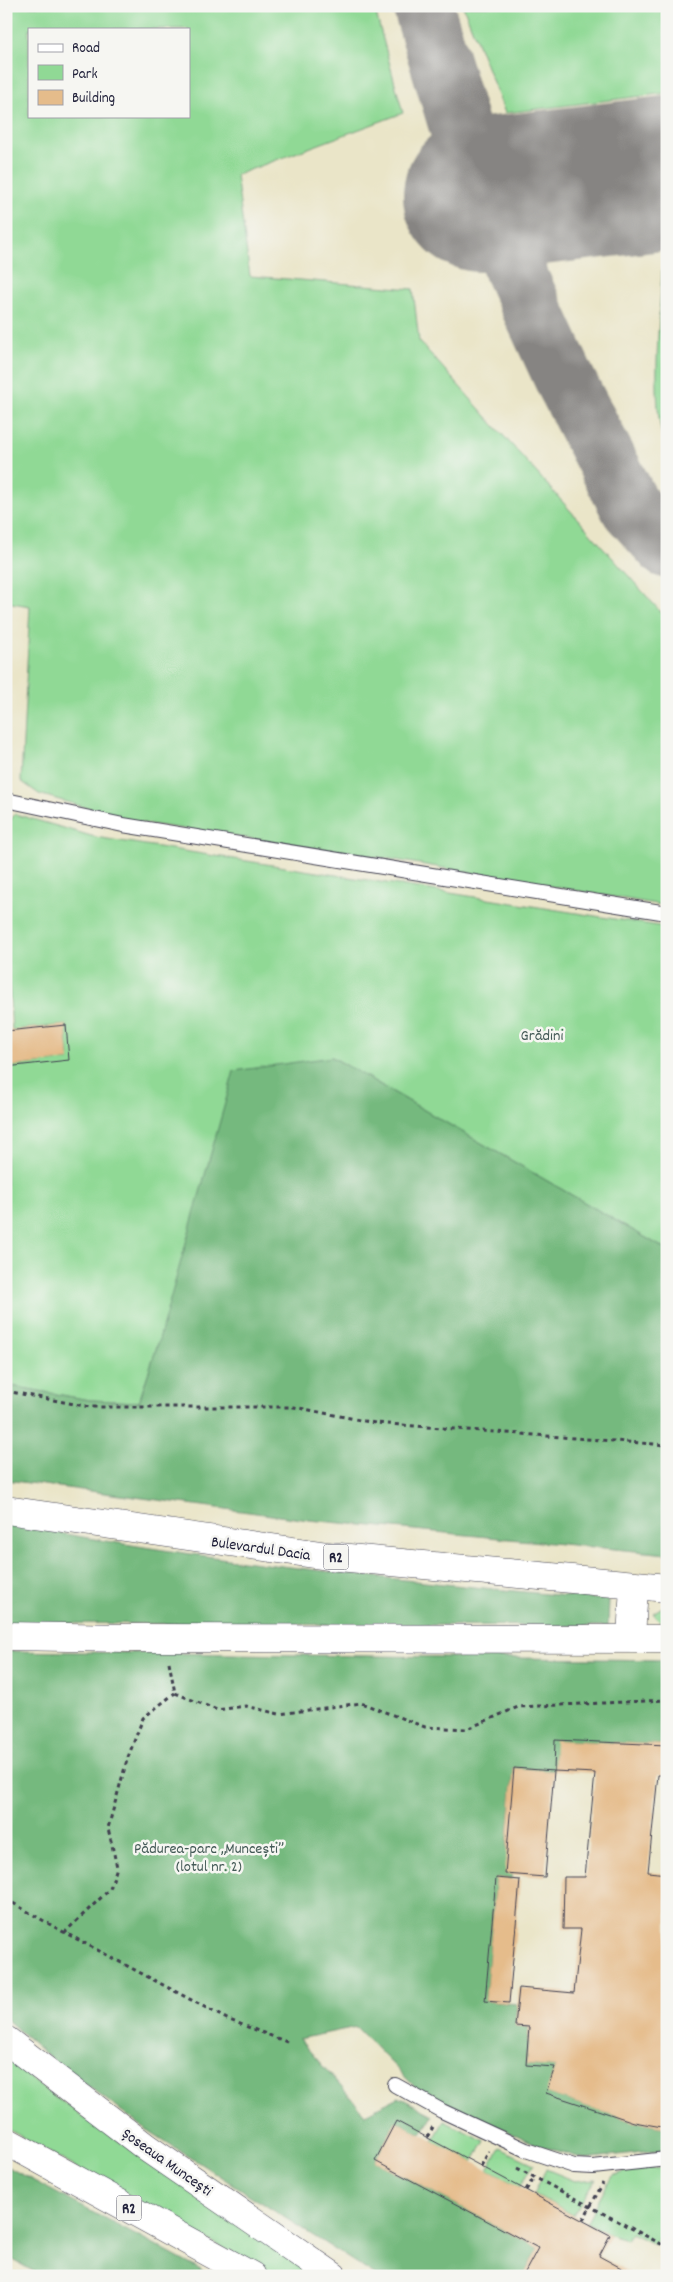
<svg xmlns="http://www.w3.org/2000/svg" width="673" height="2282" viewBox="0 0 673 2282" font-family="Dekko,sans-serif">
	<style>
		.green { fill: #90d995; stroke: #597e68; fill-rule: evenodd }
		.forest { fill: #74b97e; stroke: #4b6e5c }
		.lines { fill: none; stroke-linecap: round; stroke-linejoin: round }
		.taxiway { stroke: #868482; stroke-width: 61 }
		.runway { stroke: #868482; stroke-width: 154 }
		.building { fill: #e5bc8b }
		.service-casing { stroke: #403f50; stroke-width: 16 }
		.primary-casing { stroke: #403f50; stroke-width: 29 }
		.path { stroke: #403f50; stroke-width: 3; stroke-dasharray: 4 4; stroke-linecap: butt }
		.service { stroke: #fff; stroke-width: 14 }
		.primary { stroke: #fff; stroke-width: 28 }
		.labels { text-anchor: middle; stroke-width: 5; stroke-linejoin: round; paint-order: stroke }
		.shield { fill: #f6f6f2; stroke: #626272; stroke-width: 1 }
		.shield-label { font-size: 15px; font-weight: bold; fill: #22223b }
		.park-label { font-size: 16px; fill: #435956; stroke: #f6f6f2 }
		.street-label { font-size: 16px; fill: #22223b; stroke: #f6f6f2 }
	</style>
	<rect width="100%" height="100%" fill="#f6f6f2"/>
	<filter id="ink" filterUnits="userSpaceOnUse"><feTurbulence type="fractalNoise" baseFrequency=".02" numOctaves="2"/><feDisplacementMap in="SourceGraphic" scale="10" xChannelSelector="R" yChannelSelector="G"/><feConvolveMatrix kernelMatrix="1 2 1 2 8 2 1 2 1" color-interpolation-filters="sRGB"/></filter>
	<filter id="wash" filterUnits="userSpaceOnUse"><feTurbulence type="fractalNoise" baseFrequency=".0096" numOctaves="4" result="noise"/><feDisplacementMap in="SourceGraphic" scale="20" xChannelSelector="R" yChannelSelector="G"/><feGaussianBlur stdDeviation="1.12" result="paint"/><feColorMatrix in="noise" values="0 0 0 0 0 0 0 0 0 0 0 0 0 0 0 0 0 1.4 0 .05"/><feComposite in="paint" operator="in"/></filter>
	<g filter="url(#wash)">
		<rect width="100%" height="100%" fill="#eae5c8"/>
		<!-- green -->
		<g class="green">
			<path d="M 6,6 L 374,6 L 403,113 L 236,175 L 250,276 L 413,289 L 419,341 L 667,619 L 667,906 L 390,859 L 136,822 L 39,794 L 21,781 L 30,606 L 6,602 ZM 29,29 L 189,29 L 189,116 L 29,116 Z"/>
			<polygon points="463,6 667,6 667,93 505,113"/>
			<path d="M 667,267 L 667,450 C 649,411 660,315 662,270 Z"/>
			<polygon points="15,814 95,837 665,927 667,933 667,1250 332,1057 158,1343 139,1402 89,1400 6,1385 6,1067 69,1060 66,1025 12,1030 6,936 6,826"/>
			<polygon points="667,1604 667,1626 664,1626 653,1613"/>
			<polygon points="6,2058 45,2090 316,2276 276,2276 164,2217 6,2128"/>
			<polygon points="444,2121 485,2141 473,2162 433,2141"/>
			<polygon points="500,2148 534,2164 520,2187 488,2170"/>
			<polygon points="667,2168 667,2226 655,2245 631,2233 627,2240 610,2235 587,2222 612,2176 636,2169"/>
			<polygon points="546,2169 575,2181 596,2179 573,2215 534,2194"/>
		</g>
		<!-- forest -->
		<g class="forest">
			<polygon points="332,1057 667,1250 667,1554 309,1520 6,1480 6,1385 89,1400 139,1402 158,1343 234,1071"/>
			<path d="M 6,1523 C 205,1562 408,1581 609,1600 L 608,1626 L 6,1623 Z"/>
			<polygon points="6,1651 667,1660 667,1745 556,1740 554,1771 514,1768 507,1848 514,1858 512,1879 496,1878 485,2001 517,2004 515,2026 529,2027 526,2065 555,2067 547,2093 634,2122 667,2128 667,2149 585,2159 540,2146 416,2088 356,2027 299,2039 365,2114 399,2097 433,2115 421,2134 396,2121 375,2161 538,2248 523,2276 376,2276 143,2127 53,2060 6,2019"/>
			<polygon points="6,2166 212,2276 42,2276 6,2256"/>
		</g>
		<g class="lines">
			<!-- taxiway -->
			<polyline class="taxiway" points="423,6 480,195 566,382 631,508 667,548"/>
			<!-- runway -->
			<polyline class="runway" points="480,195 667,173"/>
		</g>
		<g id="blocks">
			<!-- building -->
			<g class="building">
				<polygon points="66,1025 69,1060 6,1067 6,1031"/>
				<polygon points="555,1740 667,1745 667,1775 658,1775 648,1872 667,1874 667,2110 665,2109 662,2127 634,2122 546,2093 555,2067 526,2065 529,2027 515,2026 519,1988 574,1993 581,1929 563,1929 564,1877 585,1877 595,1773 554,1771"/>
				<polygon points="514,1768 554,1771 545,1877 505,1874"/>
				<polygon points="496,1878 520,1880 509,2003 485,2001"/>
				<polygon points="396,2121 610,2235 599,2256 636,2276 523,2276 538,2248 375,2161"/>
			</g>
		</g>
	</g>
	<g filter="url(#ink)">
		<use href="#blocks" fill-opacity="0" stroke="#403f50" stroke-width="1"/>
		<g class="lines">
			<!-- service casing -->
			<g class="service-casing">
				<g id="service">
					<polyline points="6,800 123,825 667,913"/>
					<polyline points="395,2085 442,2111 526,2150 574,2166 593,2167 667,2159"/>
				</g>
			</g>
			<!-- primary casing -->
			<g class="primary-casing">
				<g id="primary">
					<polyline points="6,1510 328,1556 667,1588"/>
					<polyline points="6,1636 129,1638 667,1639"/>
					<polyline points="631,1638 634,1586"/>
					<polyline points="6,2040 147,2148 333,2276"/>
					<polyline points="6,2141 252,2276"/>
				</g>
			</g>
			<!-- path -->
			<g class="path">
				<polyline points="6,1391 90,1407 294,1407 375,1423 667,1445"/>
				<polyline points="169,1662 175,1693 217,1710 246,1706 279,1714 361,1703 425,1727 467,1729 518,1707 667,1700"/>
				<polyline points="6,1899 58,1929 227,2019 287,2042"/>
				<polyline points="64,1933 110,1889 117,1867 108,1828 127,1760 143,1718 175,1693"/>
				<polyline points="427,2137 433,2127"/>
				<polyline points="481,2166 489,2151"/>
				<polyline points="517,2168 665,2246"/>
				<polyline points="526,2190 535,2176"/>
				<polyline points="583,2220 603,2183"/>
			</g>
			<!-- service -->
			<use href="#service" class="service"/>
			<!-- primary -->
			<use href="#primary" class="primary"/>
		</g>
	</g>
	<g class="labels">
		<!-- shield labels -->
		<g class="shield">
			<rect x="323.5" y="1544.5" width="25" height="25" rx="4"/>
			<rect x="116.5" y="2195.5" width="25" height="25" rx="4"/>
		</g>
		<g class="shield-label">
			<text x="336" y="1562">R2</text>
			<text x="129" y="2213">R2</text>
		</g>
		<!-- park labels -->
		<g class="park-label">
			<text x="542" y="1040">Grădini</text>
			<text x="209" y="1853">Pădurea-parc „Muncești”<tspan x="209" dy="18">(lotul nr. 2)</tspan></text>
		</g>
		<!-- street labels -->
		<g class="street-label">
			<text transform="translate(261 1547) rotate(8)" y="6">Bulevardul Dacia</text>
			<text transform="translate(168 2161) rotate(35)" y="6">Șoseaua Muncești</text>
		</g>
	</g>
	<!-- margin -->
	<rect width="673" height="2282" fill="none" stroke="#f6f6f2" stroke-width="25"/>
	<!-- legend -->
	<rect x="28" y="28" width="162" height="90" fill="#f6f6f2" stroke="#a1a1a9"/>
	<rect x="38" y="44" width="25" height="8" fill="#ffffff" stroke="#a1a1a9"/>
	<text x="72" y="52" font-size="15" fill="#22223b">Road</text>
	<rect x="38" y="65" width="25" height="15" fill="#90d995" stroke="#a1a1a9"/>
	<text x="72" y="78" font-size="15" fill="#22223b">Park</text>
	<rect x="38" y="90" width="25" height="15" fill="#e5bc8b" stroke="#a1a1a9"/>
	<text x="72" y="102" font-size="15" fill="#22223b">Building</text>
</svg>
